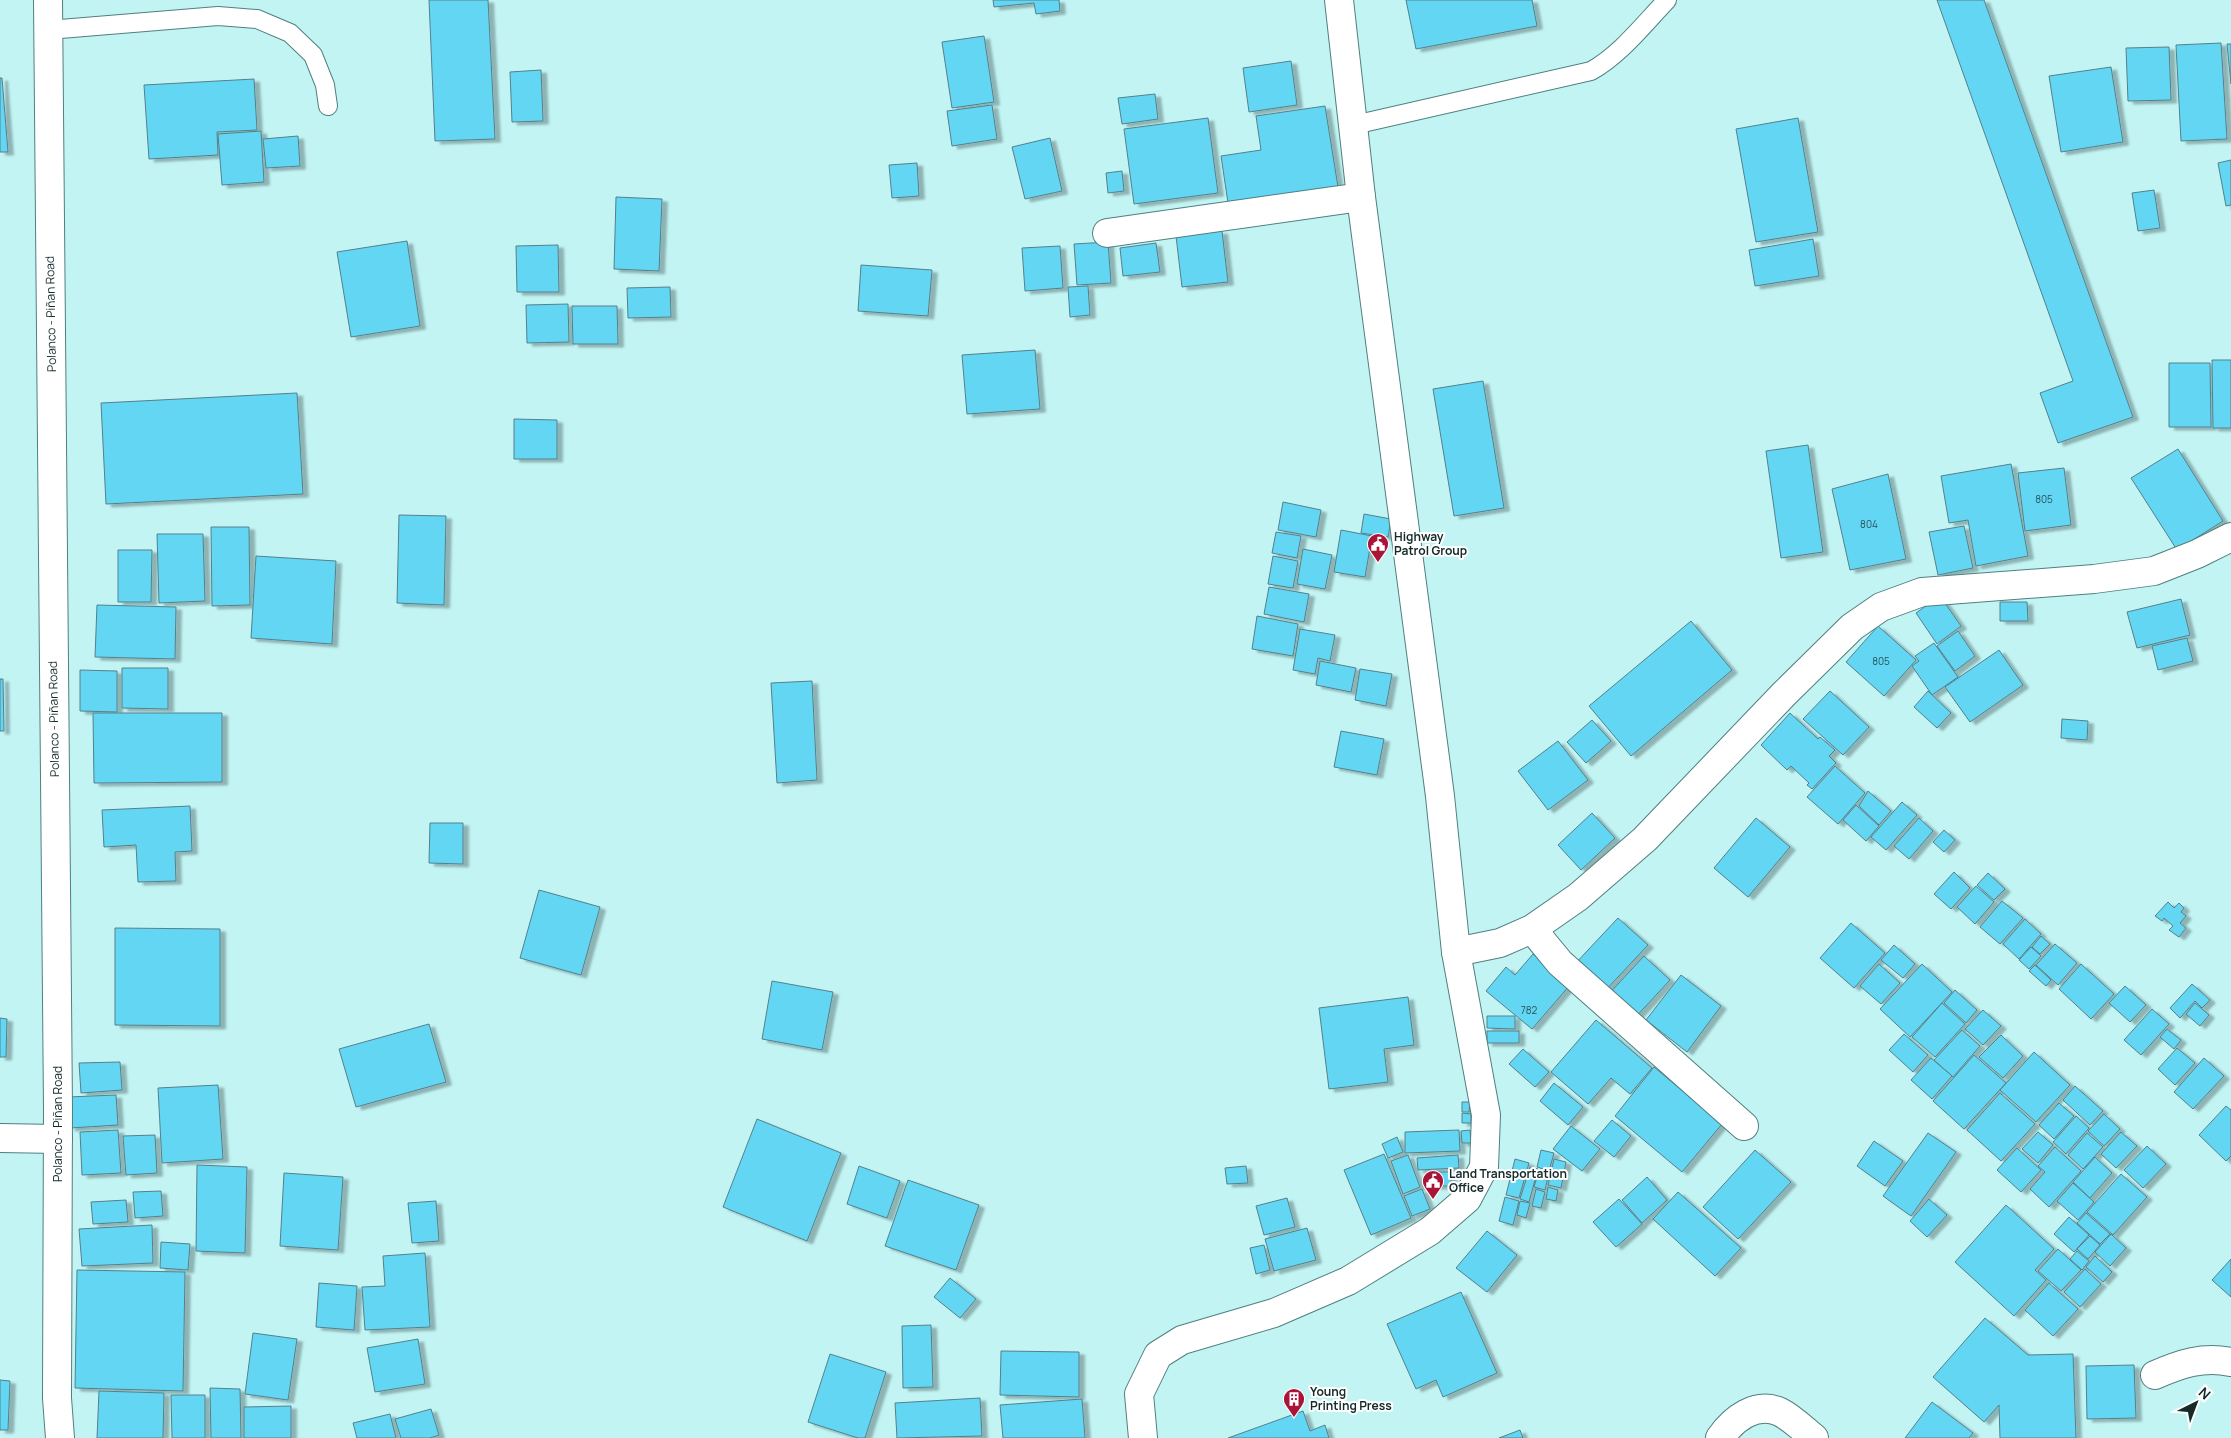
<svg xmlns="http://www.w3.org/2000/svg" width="2231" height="1438" viewBox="0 0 2231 1438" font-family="Manrope,sans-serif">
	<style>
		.building { fill: #62d6f2; stroke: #54808b; filter: url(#shadow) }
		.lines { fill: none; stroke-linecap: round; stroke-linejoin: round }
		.service-casing { stroke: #507f7f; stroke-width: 20 }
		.minor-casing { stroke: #507f7f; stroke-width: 30 }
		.secondary-casing { stroke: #507f7f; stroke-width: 30 }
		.service { stroke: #fff; stroke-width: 18 }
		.minor { stroke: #fff; stroke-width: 28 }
		.secondary { stroke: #fff; stroke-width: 28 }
		.labels { text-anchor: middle; stroke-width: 4; stroke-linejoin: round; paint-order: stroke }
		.number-label { font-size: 10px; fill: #29555c }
		.street-label { font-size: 12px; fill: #162a2a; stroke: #fff }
		.poi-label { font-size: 12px; font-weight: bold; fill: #162a2a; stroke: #fff; text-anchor: start }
	</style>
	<defs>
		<filter id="shadow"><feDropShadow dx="5.5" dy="3" stdDeviation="1" flood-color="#0004"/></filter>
	</defs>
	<rect width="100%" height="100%" fill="#c2f4f4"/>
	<!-- building -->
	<g class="building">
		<polygon points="429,0 488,0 495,139 435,141"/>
		<polygon points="993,0 1059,0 1060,11 1036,14 1034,3 994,7"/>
		<polygon points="1406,0 1532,0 1537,26 1416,49"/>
		<polygon points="1937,0 1984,0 2133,417 2058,443 2040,393 2073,381"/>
		<polygon points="984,36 994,102 952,108 942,42"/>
		<polygon points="2221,43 2227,139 2181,141 2176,45"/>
		<polygon points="2227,44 2231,44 2231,84"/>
		<polygon points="2169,47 2171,100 2128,101 2126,48"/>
		<polygon points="1291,61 1297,105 1249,112 1243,68"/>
		<polygon points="2111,67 2123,142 2061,152 2049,76"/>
		<polygon points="541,70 543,121 512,122 510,72"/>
		<polygon points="0,78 2,78 8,152 0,152"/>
		<polygon points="254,79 257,130 217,132 218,155 149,159 144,85"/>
		<polygon points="1155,94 1158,119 1122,124 1118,98"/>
		<polygon points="992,105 997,139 952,146 947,111"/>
		<polygon points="1325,106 1338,187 1228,203 1221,156 1261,150 1256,116"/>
		<polygon points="1208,118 1218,193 1134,204 1124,129"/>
		<polygon points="1798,118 1818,232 1756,242 1736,129"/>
		<polygon points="261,131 264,182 222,185 218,134"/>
		<polygon points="298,136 300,166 266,168 263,139"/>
		<polygon points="1050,138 1062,191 1025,199 1012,147"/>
		<polygon points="2231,160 2231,205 2226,206 2218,163"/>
		<polygon points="917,163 919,196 892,198 889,165"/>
		<polygon points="1122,171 1124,191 1108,193 1106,173"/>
		<polygon points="2154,190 2160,228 2138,231 2132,193"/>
		<polygon points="616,197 662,199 659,271 614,269"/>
		<polygon points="1222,231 1228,282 1182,287 1176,236"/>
		<polygon points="1813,239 1819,276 1755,286 1749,250"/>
		<polygon points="407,241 420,326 351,337 337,252"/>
		<polygon points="1108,242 1111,283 1077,285 1074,244"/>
		<polygon points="1156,243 1160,272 1123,276 1120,248"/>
		<polygon points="558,245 559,292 517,292 516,246"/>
		<polygon points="1060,246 1063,288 1025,291 1022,248"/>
		<polygon points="861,265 932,270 928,316 858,311"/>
		<polygon points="1088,286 1090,315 1070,317 1068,287"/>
		<polygon points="670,287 671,317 628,318 627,288"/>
		<polygon points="568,304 569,342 527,343 526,305"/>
		<polygon points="572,306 617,306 618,344 573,344"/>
		<polygon points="1035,350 1040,409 967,414 962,355"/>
		<polygon points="2212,360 2231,360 2231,428 2213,428"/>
		<polygon points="2169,363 2210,363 2211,427 2169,427"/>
		<polygon points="1483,381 1504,508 1454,516 1433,389"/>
		<polygon points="297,393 303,494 106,504 101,403"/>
		<polygon points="514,419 557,420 557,459 514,459"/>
		<polygon points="1808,445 1823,552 1781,558 1766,451"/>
		<polygon points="2178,449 2223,521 2177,550 2131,478"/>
		<polygon points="2011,464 2028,556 1976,566 1968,520 1949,523 1941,476"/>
		<polygon points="2064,468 2071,525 2025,531 2018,473"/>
		<polygon points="1888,474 1906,559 1850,570 1832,489"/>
		<polygon points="1283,502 1321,510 1316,537 1278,530"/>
		<polygon points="1364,514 1391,519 1388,537 1361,533"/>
		<polygon points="399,515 446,516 444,605 397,603"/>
		<polygon points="1964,526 1973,568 1938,575 1929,532"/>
		<polygon points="211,527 249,527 250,605 212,606"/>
		<polygon points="1341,530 1372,536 1365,577 1334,572"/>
		<polygon points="1276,532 1301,536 1297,558 1272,553"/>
		<polygon points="157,534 203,534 205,601 159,603"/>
		<polygon points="1303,549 1332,555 1325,589 1297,584"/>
		<polygon points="118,550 152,550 151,602 118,602"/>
		<polygon points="256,556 336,561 332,644 251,638"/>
		<polygon points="1273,556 1298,561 1293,588 1268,584"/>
		<polygon points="1269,587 1309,594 1304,622 1264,614"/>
		<polygon points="1940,596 1961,626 1937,644 1916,613"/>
		<polygon points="2181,599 2190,635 2137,648 2127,612"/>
		<polygon points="2000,602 2027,602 2028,621 2000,621"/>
		<polygon points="97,605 176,607 175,659 95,657"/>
		<polygon points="1257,616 1298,624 1293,656 1252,649"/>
		<polygon points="1691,621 1732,670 1631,756 1589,706"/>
		<polygon points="1878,626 1916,660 1884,696 1846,662"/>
		<polygon points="1300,629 1335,635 1330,661 1318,658 1315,674 1293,670"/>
		<polygon points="1958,631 1975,656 1955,671 1937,646"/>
		<polygon points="2187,638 2193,661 2158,670 2152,646"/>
		<polygon points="1934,643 1958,677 1932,695 1912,666 1919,661 1915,656"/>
		<polygon points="1999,650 2023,685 1970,722 1945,687"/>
		<polygon points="1320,661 1356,668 1351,692 1316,685"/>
		<polygon points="122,668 168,668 168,709 122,708"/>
		<polygon points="1360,669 1392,674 1386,706 1355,700"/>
		<polygon points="80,670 117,671 117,712 80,711"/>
		<polygon points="0,679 3,679 4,731 0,731"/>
		<polygon points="812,681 817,780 777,783 771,683"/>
		<polygon points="1830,691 1869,727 1843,755 1803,719"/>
		<polygon points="1928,691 1951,713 1937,728 1914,707"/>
		<polygon points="93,713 222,713 222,782 94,783"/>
		<polygon points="1790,713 1818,739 1820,737 1835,750 1829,756 1836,763 1812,789 1807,785 1809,783 1791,766 1787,770 1761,745"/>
		<polygon points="2062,719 2088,721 2087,740 2061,738"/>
		<polygon points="1592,720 1611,741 1586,763 1567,742"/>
		<polygon points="1341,731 1384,739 1377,775 1334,767"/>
		<polygon points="1558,741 1588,780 1548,810 1518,771"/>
		<polygon points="1835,766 1865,793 1838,824 1807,797"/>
		<polygon points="1868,791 1891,811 1879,825 1859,806"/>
		<polygon points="1902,802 1917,815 1886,850 1871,837"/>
		<polygon points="1856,805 1879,826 1866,841 1843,820"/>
		<polygon points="190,806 192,851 175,852 176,881 138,882 136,845 104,847 102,810"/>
		<polygon points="1592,813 1615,838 1581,870 1558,845"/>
		<polygon points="1756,818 1790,847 1748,897 1714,868"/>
		<polygon points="1919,818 1933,831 1909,859 1894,846"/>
		<polygon points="430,823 463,823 463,864 429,863"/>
		<polygon points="1944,830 1955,840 1944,852 1933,842"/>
		<polygon points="1954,872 1970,888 1951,909 1934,894"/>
		<polygon points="1988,873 2005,889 1994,900 1977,885"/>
		<polygon points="1976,886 1994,902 1975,924 1957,907"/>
		<polygon points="539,890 600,907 581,975 520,958"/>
		<polygon points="2002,901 2023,918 2000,944 1980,927"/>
		<polygon points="2168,902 2174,908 2179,903 2184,908 2181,912 2186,916 2180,923 2186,928 2179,937 2169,930 2173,926 2164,918 2162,921 2155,916"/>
		<polygon points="1618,918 1648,945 1602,994 1573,966"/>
		<polygon points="2025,919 2041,934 2019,959 2003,944"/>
		<polygon points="1851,923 1885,953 1854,988 1820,958"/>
		<polygon points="115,928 220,929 220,1026 115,1025"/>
		<polygon points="2041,936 2050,944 2040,954 2032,947"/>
		<polygon points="2055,944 2077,963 2058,985 2036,965"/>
		<polygon points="1894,945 1915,964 1903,978 1881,960"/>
		<polygon points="2031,947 2041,956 2029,969 2019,960"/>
		<polygon points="1533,954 1570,985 1532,1029 1486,991 1506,967 1515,975"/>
		<polygon points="1644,956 1670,980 1632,1021 1606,997"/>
		<polygon points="1879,964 1900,983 1881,1004 1860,986"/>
		<polygon points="1922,964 1952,992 1910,1037 1880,1009"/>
		<polygon points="2081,964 2114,994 2091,1019 2059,989"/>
		<polygon points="2035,965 2051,980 2046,986 2029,971"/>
		<polygon points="1681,975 1721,1006 1687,1052 1646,1020"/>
		<polygon points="772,981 833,992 822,1050 762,1039"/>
		<polygon points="2192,984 2210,1000 2202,1008 2195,1001 2180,1018 2170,1008"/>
		<polygon points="2125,986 2146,1005 2130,1022 2109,1003"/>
		<polygon points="1955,990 1977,1010 1966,1023 1944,1003"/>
		<polygon points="1408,997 1414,1045 1384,1049 1388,1082 1329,1089 1319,1008"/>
		<polygon points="1942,1003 1965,1024 1935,1057 1912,1037"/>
		<polygon points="2195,1003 2209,1015 2200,1026 2186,1014"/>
		<polygon points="2152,1009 2169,1024 2141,1055 2124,1040"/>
		<polygon points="1983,1010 2001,1026 1983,1045 1965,1029"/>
		<polygon points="1487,1016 1515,1016 1515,1029 1487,1028"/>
		<polygon points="0,1018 7,1019 6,1057 0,1057"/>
		<polygon points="1596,1020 1652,1068 1630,1094 1611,1078 1588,1104 1551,1072"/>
		<polygon points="429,1024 446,1082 356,1107 339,1049"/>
		<polygon points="2167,1029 2181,1040 2174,1049 2160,1037"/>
		<polygon points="1962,1030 1980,1046 1953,1077 1934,1060"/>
		<rect x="1487" y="1031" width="32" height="12"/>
		<polygon points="1904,1034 1928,1055 1913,1072 1889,1050"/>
		<polygon points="2001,1035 2023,1056 2003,1078 1979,1057"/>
		<polygon points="2177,1048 2195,1063 2175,1085 2158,1069"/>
		<polygon points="1523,1049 1549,1072 1535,1087 1509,1064"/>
		<polygon points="2034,1052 2070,1085 2036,1122 2000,1090"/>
		<polygon points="1974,1055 2006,1083 1964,1129 1933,1101"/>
		<polygon points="1931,1058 1952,1076 1932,1099 1911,1080"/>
		<polygon points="2204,1058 2224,1076 2193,1109 2174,1092"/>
		<polygon points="120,1062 122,1090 81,1093 79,1063"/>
		<polygon points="1654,1067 1722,1124 1682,1172 1615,1116"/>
		<polygon points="1554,1083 1583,1107 1568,1125 1540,1101"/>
		<polygon points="218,1085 223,1159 162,1163 158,1088"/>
		<polygon points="2075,1086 2103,1111 2090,1125 2063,1100"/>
		<polygon points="2000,1093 2035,1124 2001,1161 1967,1130"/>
		<polygon points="116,1095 118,1125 70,1128 68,1097"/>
		<polygon points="1462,1102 1470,1102 1469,1112 1462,1112"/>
		<polygon points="2059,1103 2074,1116 2054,1139 2039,1125"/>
		<polygon points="2226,1106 2231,1110 2231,1156 2226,1161 2199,1135"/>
		<polygon points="1462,1113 1471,1114 1471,1123 1462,1123"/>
		<polygon points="2104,1114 2120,1129 2104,1146 2088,1131"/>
		<polygon points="2076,1116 2089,1128 2066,1154 2053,1142"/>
		<polygon points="757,1119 841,1153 807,1241 723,1207"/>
		<polygon points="1612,1120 1631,1136 1614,1157 1594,1141"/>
		<polygon points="1571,1126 1600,1149 1582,1171 1553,1149"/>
		<polygon points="118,1130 121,1173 82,1175 80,1132"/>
		<polygon points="1459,1130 1460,1151 1405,1153 1405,1132"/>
		<polygon points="1470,1130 1471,1143 1462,1143 1461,1131"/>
		<polygon points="2038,1132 2053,1145 2038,1163 2022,1149"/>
		<polygon points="2121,1132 2137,1146 2116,1168 2101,1154"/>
		<polygon points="1928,1133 1956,1152 1911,1216 1883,1196"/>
		<polygon points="2087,1133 2103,1147 2083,1169 2068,1155"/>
		<polygon points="155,1135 157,1173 126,1175 123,1136"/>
		<polygon points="1397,1137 1403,1152 1388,1158 1382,1144"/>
		<polygon points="1874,1141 1903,1161 1885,1186 1857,1166"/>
		<polygon points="2147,1146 2166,1164 2143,1188 2124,1170"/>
		<polygon points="2055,1147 2081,1171 2049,1207 2030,1189 2045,1172 2038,1166"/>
		<polygon points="2017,1148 2041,1170 2021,1192 1997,1170"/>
		<polygon points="1541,1150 1554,1153 1549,1171 1537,1167"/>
		<polygon points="1755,1150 1791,1182 1738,1239 1703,1207"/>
		<polygon points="1384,1154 1411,1218 1371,1235 1344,1170"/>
		<polygon points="1408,1155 1420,1187 1403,1194 1391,1161"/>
		<polygon points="1458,1155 1459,1168 1418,1170 1417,1158"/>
		<polygon points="2095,1157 2112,1173 2090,1198 2073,1182"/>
		<polygon points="1515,1159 1529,1163 1519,1198 1506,1195"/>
		<polygon points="1554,1159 1566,1162 1561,1188 1548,1185"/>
		<polygon points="197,1165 247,1167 245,1253 196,1251"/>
		<polygon points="859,1166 900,1181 887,1218 847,1204"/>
		<polygon points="1246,1166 1248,1183 1227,1184 1225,1168"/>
		<polygon points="1530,1167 1538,1169 1529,1202 1520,1199"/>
		<polygon points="1539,1170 1549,1172 1545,1190 1534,1187"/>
		<rect x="1428" y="1172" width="23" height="14"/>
		<polygon points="284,1173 343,1177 338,1250 280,1246"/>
		<polygon points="2121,1174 2147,1197 2113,1235 2087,1212"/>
		<polygon points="1647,1177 1667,1200 1642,1223 1622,1200"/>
		<polygon points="908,1180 979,1205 956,1270 885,1246"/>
		<polygon points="2073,1183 2094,1202 2078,1220 2057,1201"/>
		<polygon points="1548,1187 1558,1190 1556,1201 1546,1199"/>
		<polygon points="1422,1189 1430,1209 1412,1216 1404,1196"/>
		<polygon points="1536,1189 1545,1192 1541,1208 1532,1206"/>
		<polygon points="161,1191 163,1216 135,1218 133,1192"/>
		<polygon points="1678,1192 1741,1248 1715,1276 1653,1219"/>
		<polygon points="1505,1197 1519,1201 1513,1225 1499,1221"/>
		<polygon points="1287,1198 1295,1227 1264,1235 1256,1206"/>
		<polygon points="1619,1199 1642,1224 1616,1247 1593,1222"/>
		<polygon points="1929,1199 1947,1215 1927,1237 1910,1221"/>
		<polygon points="126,1200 128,1222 93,1224 91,1202"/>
		<polygon points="436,1201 439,1241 412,1243 408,1203"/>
		<polygon points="1520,1201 1530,1203 1526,1218 1517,1215"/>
		<polygon points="2006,1205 2054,1249 2035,1270 2046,1280 2014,1316 1955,1262"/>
		<polygon points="2086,1213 2110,1234 2100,1244 2077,1223"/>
		<polygon points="2069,1217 2089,1235 2074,1252 2054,1234"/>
		<polygon points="152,1225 153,1263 82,1266 79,1229"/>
		<polygon points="1307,1228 1316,1260 1274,1271 1265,1239"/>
		<polygon points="1487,1231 1517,1255 1487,1292 1456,1268"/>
		<polygon points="2111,1234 2126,1248 2110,1266 2095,1252"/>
		<polygon points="2090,1236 2100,1245 2088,1259 2077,1249"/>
		<polygon points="161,1242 190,1244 188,1270 160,1268"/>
		<polygon points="1264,1245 1270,1270 1256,1274 1250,1248"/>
		<polygon points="2058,1249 2081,1270 2061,1291 2038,1271"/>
		<polygon points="2077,1251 2089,1261 2082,1270 2070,1259"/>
		<polygon points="425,1253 430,1327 365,1330 362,1287 385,1286 383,1256"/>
		<polygon points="2095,1256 2112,1272 2103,1282 2086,1267"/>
		<polygon points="2231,1259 2231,1297 2212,1280"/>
		<polygon points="2085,1269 2101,1284 2080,1307 2064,1292"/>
		<polygon points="77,1270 185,1272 183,1391 75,1388"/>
		<polygon points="950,1278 976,1299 960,1318 934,1297"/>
		<polygon points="319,1283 357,1286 354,1330 316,1327"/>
		<polygon points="2049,1283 2078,1309 2053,1336 2025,1310"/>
		<polygon points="1461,1292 1497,1373 1443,1397 1436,1380 1416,1389 1387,1324"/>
		<polygon points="1985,1318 2028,1355 2073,1354 2076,1438 2000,1438 1999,1405 1984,1422 1933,1377"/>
		<polygon points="931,1325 933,1387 903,1388 902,1326"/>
		<polygon points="253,1333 297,1339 288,1400 245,1394"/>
		<polygon points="418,1339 425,1384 375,1392 367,1348"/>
		<polygon points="1001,1351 1079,1352 1079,1397 1000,1395"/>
		<polygon points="830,1354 886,1372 865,1438 858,1438 808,1422"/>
		<polygon points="2134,1365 2136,1418 2087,1419 2086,1366"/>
		<polygon points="0,1380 10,1381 8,1430 0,1430"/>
		<polygon points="210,1388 240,1389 241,1438 211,1438"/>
		<polygon points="99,1391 164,1393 163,1438 97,1438"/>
		<polygon points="171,1395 205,1395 205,1438 172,1438"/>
		<polygon points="980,1398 982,1436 897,1438 895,1403"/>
		<polygon points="1082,1399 1085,1438 1003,1438 1000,1405"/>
		<polygon points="1932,1402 1973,1433 1969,1438 1905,1438"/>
		<polygon points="291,1406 291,1438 244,1438 244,1407"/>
		<polygon points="431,1409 439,1435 430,1438 401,1438 395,1419"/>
		<polygon points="1303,1411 1310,1431 1325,1425 1329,1438 1228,1438"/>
		<polygon points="390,1414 396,1438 357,1438 353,1423"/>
		<polygon points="1520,1430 1523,1438 1499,1438"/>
	</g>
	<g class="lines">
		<!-- service casing -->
		<g class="service-casing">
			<g id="service">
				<polyline points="48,30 218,16 257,19 290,33 313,55 325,85 328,106"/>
				<path d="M 1354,125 L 1591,71 C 1621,54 1643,25 1667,0"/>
			</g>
		</g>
		<!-- minor casing -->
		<g class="minor-casing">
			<g id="minor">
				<polyline points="1107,233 1361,197"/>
				<polyline points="1532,929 1560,963 1744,1126"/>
				<polyline points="1456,952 1500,943 1532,929 1578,897 1645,839 1784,694 1852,627 1881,607 1922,592 2094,579 2154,571 2197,554 2231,537"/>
				<polyline points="0,1138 58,1139"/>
				<path d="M 2155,1375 C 2180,1364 2203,1356 2231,1362"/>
				<polyline points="1143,1438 1139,1394 1158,1355 1182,1340 1274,1313 1348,1281 1430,1231 1467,1199 1484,1167 1486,1115 1456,952 1440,796 1361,197 1339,0"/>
				<path d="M 1720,1438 C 1733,1419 1756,1401 1780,1412 C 1792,1418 1804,1430 1814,1438"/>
			</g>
		</g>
		<!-- secondary casing -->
		<g class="secondary-casing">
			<polyline id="secondary" points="48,0 58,1109 57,1398 60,1438"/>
		</g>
		<!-- service -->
		<use href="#service" class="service"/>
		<!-- minor -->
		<use href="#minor" class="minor"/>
		<!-- secondary -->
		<use href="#secondary" class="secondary"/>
	</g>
	<!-- icons -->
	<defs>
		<g id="civic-pin" transform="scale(1.125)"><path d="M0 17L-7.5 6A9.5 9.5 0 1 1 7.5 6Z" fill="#aa1439" stroke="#fff"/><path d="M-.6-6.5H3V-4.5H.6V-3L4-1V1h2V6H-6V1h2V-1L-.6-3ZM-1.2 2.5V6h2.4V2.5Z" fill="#fff"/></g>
		<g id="building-pin" transform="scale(1.125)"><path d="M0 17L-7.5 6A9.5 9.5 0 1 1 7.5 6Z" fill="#aa1439" stroke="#fff"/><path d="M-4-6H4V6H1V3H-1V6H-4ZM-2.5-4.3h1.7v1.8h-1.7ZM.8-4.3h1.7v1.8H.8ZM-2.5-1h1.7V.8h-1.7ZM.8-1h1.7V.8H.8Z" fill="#fff"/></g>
	</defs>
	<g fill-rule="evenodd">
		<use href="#civic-pin" x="1378" y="544"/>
		<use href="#civic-pin" x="1433" y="1181"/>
		<use href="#building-pin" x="1294" y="1399"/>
	</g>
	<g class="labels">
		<!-- number labels -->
		<g class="number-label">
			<text x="2044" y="503">805</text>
			<text x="1869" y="528">804</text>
			<text x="1881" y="665">805</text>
			<text x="1529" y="1014">782</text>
		</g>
		<!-- street labels -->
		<g class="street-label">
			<text transform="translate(51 314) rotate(-91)" y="4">Polanco - Piñan Road</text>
			<text transform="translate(54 719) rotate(-91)" y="4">Polanco - Piñan Road</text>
			<text transform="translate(58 1124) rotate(-90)" y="4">Polanco - Piñan Road</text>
		</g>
		<!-- poi labels -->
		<g class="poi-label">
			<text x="1394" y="541">Highway<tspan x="1394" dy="14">Patrol Group</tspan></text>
			<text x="1449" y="1178">Land Transportation<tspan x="1449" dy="14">Office</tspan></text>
			<text x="1310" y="1396">Young<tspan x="1310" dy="14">Printing Press</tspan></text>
		</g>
	</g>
	<!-- north arrow -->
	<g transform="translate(2196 1403) rotate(42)" stroke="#ffffff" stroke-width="4" paint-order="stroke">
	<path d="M0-4L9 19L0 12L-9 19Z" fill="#162a2a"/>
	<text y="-8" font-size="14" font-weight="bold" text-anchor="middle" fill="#162a2a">N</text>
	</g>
</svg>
